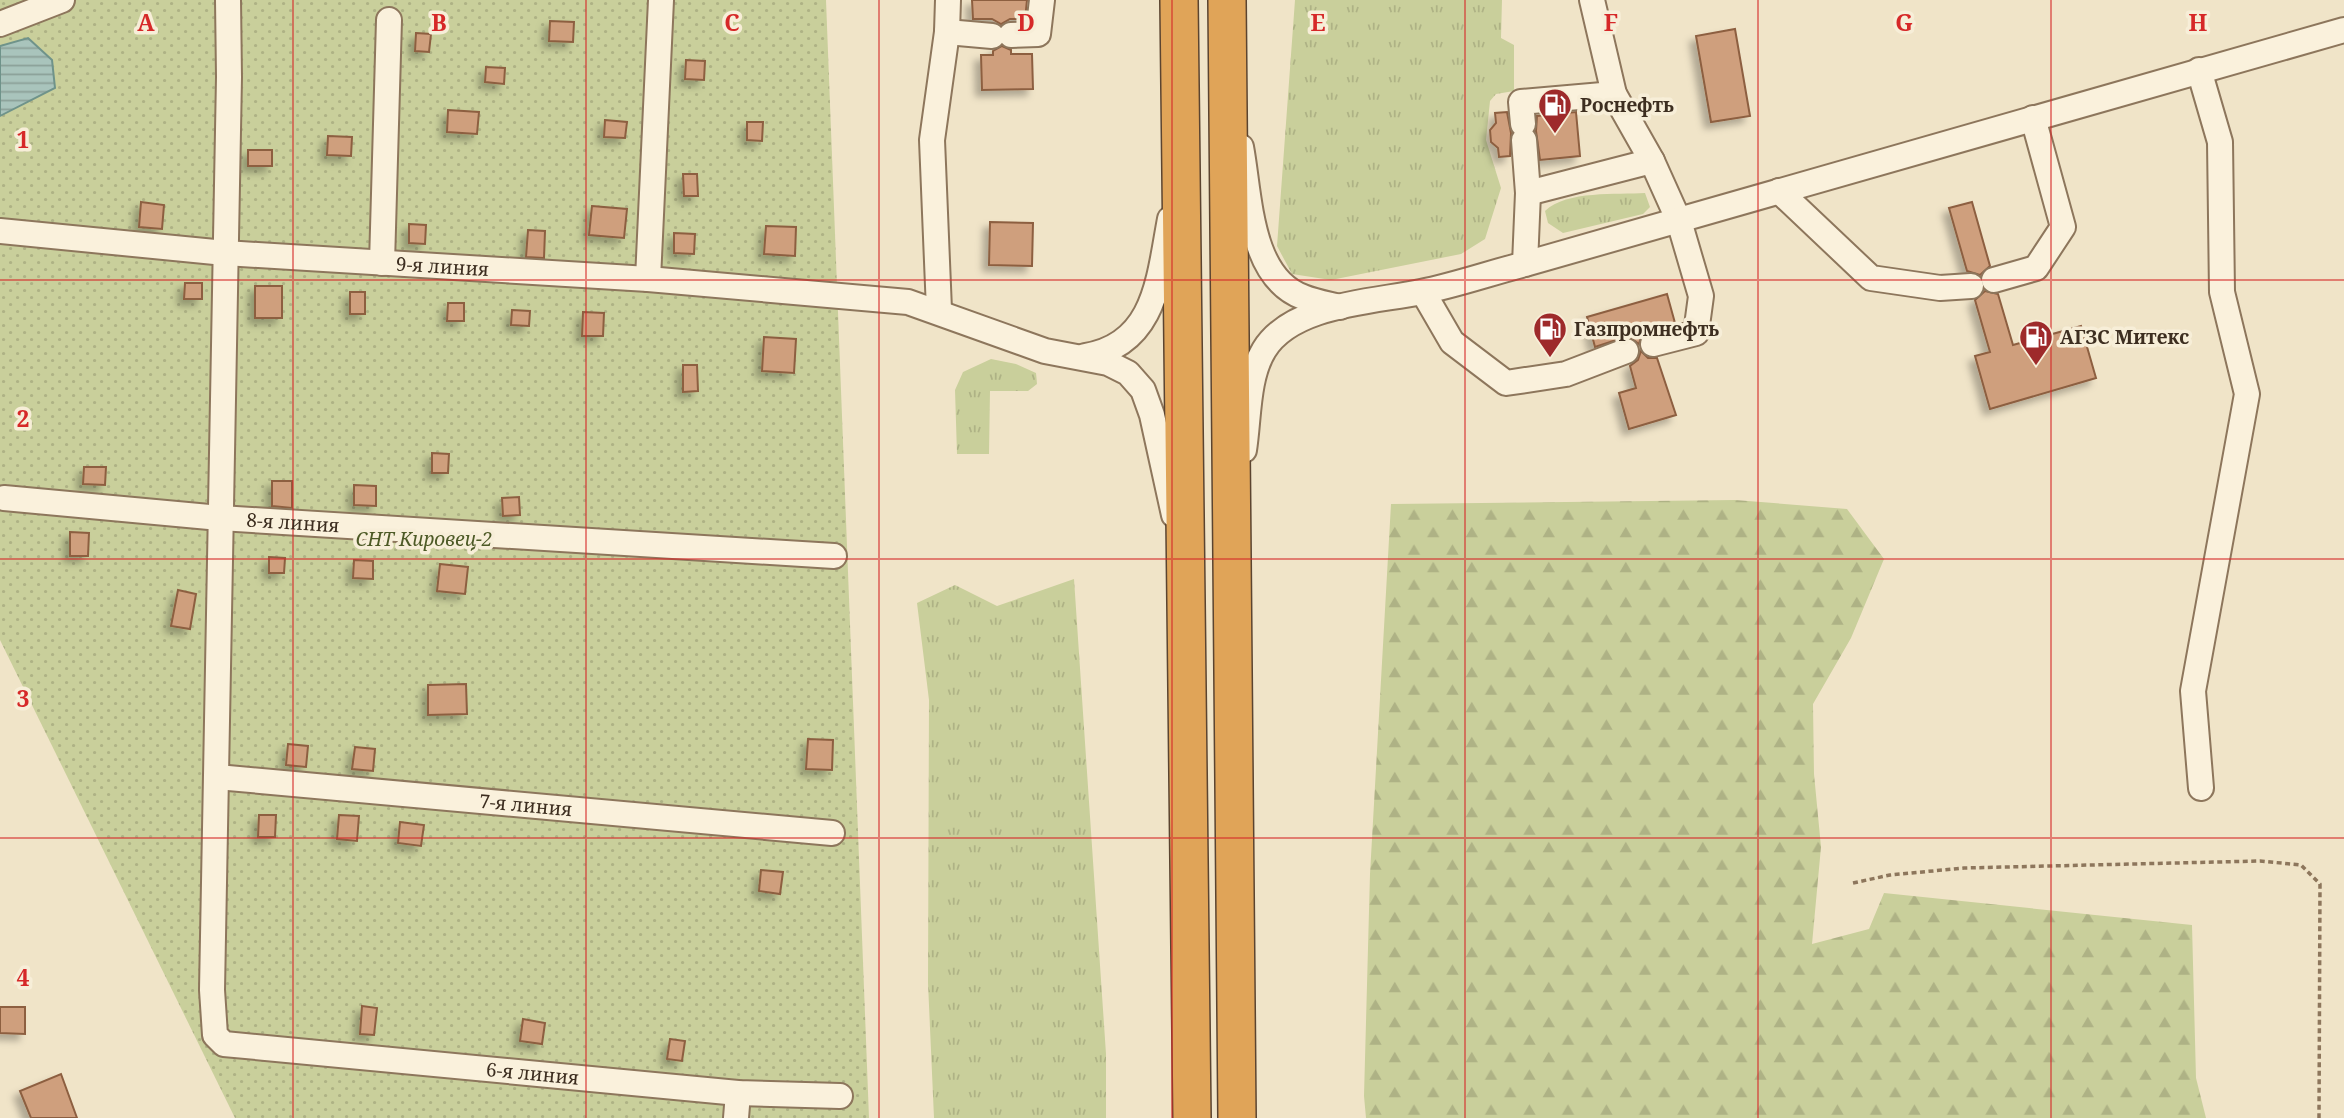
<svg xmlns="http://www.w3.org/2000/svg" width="2344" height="1118" viewBox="0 0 2344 1118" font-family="'Noto Serif',serif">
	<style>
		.grass { fill: url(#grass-tufts) }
		.forest { fill: url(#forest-firs) }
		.garden { fill: url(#garden-dots) }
		.water { fill: url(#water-rules); stroke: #6f938a; stroke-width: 2 }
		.building { fill: #cf9f7d; stroke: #8d5f41; stroke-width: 2; filter: url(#shadow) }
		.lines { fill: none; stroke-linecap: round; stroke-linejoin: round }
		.minor-casing { stroke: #8d765c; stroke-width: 28 }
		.highway-casing { stroke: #5b4430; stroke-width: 40 }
		.path { stroke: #8d765c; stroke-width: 3.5; stroke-dasharray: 5 3.5; stroke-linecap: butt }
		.minor { stroke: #faf1dc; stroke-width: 24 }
		.highway { stroke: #e0a458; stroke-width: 37 }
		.grid { fill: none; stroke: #d62828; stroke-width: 2; stroke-opacity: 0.55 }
		.labels { text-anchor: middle; stroke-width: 7; stroke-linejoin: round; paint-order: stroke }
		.poi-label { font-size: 19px; font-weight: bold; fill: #3d2e20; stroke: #f7eed8; text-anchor: start }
		.street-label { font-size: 19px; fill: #3d2e20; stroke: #f7eed8 }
		.park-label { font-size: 19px; font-style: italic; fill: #4d5a26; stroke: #f7eed8 }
		.grid-label { font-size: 23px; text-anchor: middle; font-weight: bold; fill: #d62828; stroke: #f7eed8; stroke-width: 7; stroke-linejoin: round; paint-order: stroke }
	</style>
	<defs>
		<pattern id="grass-tufts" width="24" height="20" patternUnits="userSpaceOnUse" patternTransform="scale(1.75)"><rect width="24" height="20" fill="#c9cf9b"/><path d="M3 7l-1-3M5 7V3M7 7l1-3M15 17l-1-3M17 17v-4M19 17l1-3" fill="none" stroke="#aeb285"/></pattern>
		<pattern id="forest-firs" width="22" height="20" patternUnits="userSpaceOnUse" patternTransform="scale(1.75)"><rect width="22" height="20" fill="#c9cf9b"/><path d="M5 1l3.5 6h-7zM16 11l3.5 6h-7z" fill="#aeb285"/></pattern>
		<pattern id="garden-dots" width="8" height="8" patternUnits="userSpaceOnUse" patternTransform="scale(1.75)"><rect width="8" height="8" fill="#c9cf9b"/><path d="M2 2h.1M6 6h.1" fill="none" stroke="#aeb285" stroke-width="1.8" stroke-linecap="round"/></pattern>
		<pattern id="water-rules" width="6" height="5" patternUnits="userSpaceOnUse" patternTransform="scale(1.75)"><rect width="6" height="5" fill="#a9c4bc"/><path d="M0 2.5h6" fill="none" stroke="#8ba098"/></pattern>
		<filter id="shadow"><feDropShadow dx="-6" dy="6" stdDeviation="3.5" flood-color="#0004"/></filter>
	</defs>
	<rect width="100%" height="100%" fill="#f0e4c8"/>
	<!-- grass -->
	<g class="grass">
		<polygon points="1295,0 1502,0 1501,38 1514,45 1514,91 1496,94 1490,101 1486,140 1501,188 1485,239 1461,254 1331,280 1292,274 1277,246"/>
		<path d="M 1645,193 L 1650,207 L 1643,214 L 1563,233 L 1548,223 L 1545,211 C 1567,190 1617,195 1645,193 Z"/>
		<polygon points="991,359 1016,364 1036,373 1037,384 1028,391 990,391 989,454 957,454 955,390 963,372"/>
		<polygon points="1074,579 1106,1054 1106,1118 934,1118 928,983 929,700 917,603 955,585 997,606"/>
	</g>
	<!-- forest -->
	<polygon class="forest" points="1735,500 1847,509 1884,559 1851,638 1813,704 1814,774 1821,847 1812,944 1869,929 1884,893 2192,925 2196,1078 2206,1118 1366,1118 1364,1096 1370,874 1391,504"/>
	<!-- garden -->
	<polygon class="garden" points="0,0 826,0 869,1118 235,1118 0,640"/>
	<!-- water -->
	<polygon class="water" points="28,38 52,60 55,88 0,116 0,46"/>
	<!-- building -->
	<g class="building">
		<polygon points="972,0 1027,0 1025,19 1010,19 1001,24 992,19 973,19"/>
		<polygon points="550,21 574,22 573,42 549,41"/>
		<polygon points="1735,29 1750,116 1711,122 1696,36"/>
		<polygon points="416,33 431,34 429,52 415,51"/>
		<polygon points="1002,46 1011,50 1011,54 1032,54 1033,89 982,90 981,55 993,55 993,51"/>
		<polygon points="686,60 705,61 704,80 685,79"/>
		<polygon points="486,67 505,68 504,84 485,82"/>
		<polygon points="448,110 479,112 477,134 447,132"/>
		<polygon points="1507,112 1511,133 1510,156 1499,157 1498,148 1491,142 1490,130 1496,123 1495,113"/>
		<polygon points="1576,112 1580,156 1540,160 1536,131 1537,116"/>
		<polygon points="605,120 627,122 625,138 604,137"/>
		<polygon points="747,122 763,122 762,141 747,140"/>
		<polygon points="328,136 352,137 351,156 327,155"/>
		<rect x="248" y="150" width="24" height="16"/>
		<polygon points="683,174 697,174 698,196 684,196"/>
		<polygon points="141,202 164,205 162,229 139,227"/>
		<polygon points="1972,202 1990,266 1980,275 1967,271 1949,208"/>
		<polygon points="592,206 627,209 624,238 589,235"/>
		<polygon points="990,222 1033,223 1032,266 989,265"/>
		<polygon points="409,224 426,225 425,244 409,243"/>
		<polygon points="766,226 796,227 795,256 764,254"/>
		<polygon points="528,230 545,231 544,258 526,257"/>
		<polygon points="674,233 695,234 694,254 674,253"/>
		<polygon points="185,283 202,283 202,299 184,299"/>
		<rect x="255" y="286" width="27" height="32"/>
		<polygon points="1985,291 1998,294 2013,345 2081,326 2096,378 1990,409 1975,356 1990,352 1975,300"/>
		<rect x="350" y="292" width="15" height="22"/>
		<polygon points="1667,294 1675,323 1649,330 1642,334 1639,344 1628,336 1595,347 1587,317"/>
		<polygon points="448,303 464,303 464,321 447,321"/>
		<polygon points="512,310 530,311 529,326 511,325"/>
		<polygon points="583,312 604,313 603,336 582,336"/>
		<polygon points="764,337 796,339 794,373 762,371"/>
		<polygon points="1641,351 1648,358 1657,358 1676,415 1629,429 1619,393 1636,388 1630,366 1638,360"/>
		<polygon points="683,365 697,365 698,391 683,392"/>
		<polygon points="432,453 449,454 448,473 432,473"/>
		<polygon points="84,467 106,467 105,485 83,484"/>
		<polygon points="272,481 292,481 292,508 272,506"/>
		<polygon points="354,485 376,486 376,506 354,505"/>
		<polygon points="519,497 520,515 503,516 502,498"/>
		<polygon points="70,532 89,533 88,556 70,556"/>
		<polygon points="269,557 285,558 284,573 269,573"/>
		<polygon points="354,560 373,561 373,579 353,578"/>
		<polygon points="440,564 468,567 465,594 437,591"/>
		<polygon points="178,590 196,594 190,629 171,626"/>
		<polygon points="466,684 467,714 428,715 428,685"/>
		<polygon points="808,739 833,740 832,770 806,769"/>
		<polygon points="288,744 308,746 306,767 286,765"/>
		<polygon points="355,747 375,749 373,771 352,769"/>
		<polygon points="259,815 276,815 275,837 258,837"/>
		<polygon points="339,815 359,816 357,841 337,839"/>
		<polygon points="400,822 424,825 421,846 398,843"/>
		<polygon points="761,870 783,872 780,894 759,891"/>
		<polygon points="362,1006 377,1008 374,1035 360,1034"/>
		<polygon points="0,1007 25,1007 25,1034 0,1033"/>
		<polygon points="523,1019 545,1023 542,1044 520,1041"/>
		<polygon points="670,1039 685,1041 682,1061 667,1059"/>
		<polygon points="61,1074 77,1118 31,1118 20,1091"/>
	</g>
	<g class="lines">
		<!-- minor casing -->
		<g class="minor-casing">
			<g id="minor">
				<path id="s1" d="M 228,0 L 229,77 L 212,990 L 215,1035 L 224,1044 L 738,1093 L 840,1096"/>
				<polyline points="1592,0 1614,94"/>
				<polyline points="0,24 62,0"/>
				<polyline points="947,32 992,36"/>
				<polyline points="1011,35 1038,34 1042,0"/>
				<polyline points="2199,70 2220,142 2222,292 2247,394 2193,691 2201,788"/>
				<polyline points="1523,124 1521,102 1614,94 1652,161 1679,221 1701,296 1696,333 1653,344"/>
				<polyline points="1524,140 1528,193 1525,264"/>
				<path d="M 1241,147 C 1250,194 1249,277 1303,297 C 1315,302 1328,304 1340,307"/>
				<polyline points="1779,191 1871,278 1940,288 1971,286"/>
				<polyline points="1528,193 1652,161"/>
				<path id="s2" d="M 0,231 L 225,253 L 648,279 L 908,302 L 1045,351 L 1108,363 L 1128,373 L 1143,390 L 1152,415 L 1174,515"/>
				<polyline points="382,263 389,20"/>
				<polyline points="648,279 661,0"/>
				<polyline points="1994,280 2036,268 2063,227 2033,118"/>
				<polyline points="1423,292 1452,342 1506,383 1566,374 1626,351"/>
				<polyline points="939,310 932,140 947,32 948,0"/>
				<path d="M 1085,356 C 1156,345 1159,277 1170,219"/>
				<path d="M 1244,450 C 1249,418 1247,378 1264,350 C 1292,304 1373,302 1421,292 C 1456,285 1490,273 1525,264 L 2344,30"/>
				<path id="s3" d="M 4,498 L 220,518 L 834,556"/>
				<path id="s4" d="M 217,777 L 832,833"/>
				<polyline points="736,1118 738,1093"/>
			</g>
		</g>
		<!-- highway casing -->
		<g class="highway-casing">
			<g id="highway">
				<polyline points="1179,0 1192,1118"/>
				<polyline points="1227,0 1237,1118"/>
			</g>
		</g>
		<!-- path -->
		<polyline class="path" points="1853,883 1890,875 1964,868 2260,861 2301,865 2320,884 2319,1118"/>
		<!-- minor -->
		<use href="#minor" class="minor"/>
		<!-- highway -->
		<use href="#highway" class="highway"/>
	</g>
	<!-- grid -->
	<path class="grid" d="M 293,0 L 293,1118M 586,0 L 586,1118M 879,0 L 879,1118M 1172,0 L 1172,1118M 1465,0 L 1465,1118M 1758,0 L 1758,1118M 2051,0 L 2051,1118M 0,280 L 2344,280M 0,559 L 2344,559M 0,838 L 2344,838"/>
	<!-- icons -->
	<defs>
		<g id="fuel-pin" transform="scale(1.75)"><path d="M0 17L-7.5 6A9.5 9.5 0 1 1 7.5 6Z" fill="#9e2a2b" stroke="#f7eed8"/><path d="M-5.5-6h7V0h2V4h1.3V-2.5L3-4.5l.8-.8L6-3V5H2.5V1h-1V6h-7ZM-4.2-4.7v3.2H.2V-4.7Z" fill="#fff"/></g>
	</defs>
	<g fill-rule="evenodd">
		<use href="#fuel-pin" x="1555" y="105"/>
		<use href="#fuel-pin" x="1550" y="329"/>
		<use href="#fuel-pin" x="2036" y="337"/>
	</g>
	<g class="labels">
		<!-- poi labels -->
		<g class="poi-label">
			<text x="1580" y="112">Роснефть</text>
			<text x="1574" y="336">Газпромнефть</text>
			<text x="2060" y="344">АГЗС Митекс</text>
		</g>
		<!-- street labels -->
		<g class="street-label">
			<text dy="7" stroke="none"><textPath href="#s2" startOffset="444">9-я линия</textPath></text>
			<text dy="7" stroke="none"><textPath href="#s3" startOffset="290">8-я линия</textPath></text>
			<text dy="7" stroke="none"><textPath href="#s4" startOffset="310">7-я линия</textPath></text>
			<text dy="7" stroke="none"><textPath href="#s1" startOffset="1358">6-я линия</textPath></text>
		</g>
		<!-- park labels -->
		<g class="park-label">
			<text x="424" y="546">СНТ Кировец-2</text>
		</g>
	</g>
	<g class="grid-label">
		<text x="146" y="31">A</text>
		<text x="439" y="31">B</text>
		<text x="732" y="31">C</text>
		<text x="1026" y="31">D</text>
		<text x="1318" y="31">E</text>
		<text x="1611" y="31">F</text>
		<text x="1904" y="31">G</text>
		<text x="2198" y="31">H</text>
		<text x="23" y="148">1</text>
		<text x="23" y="427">2</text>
		<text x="23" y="707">3</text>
		<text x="23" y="986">4</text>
	</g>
</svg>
